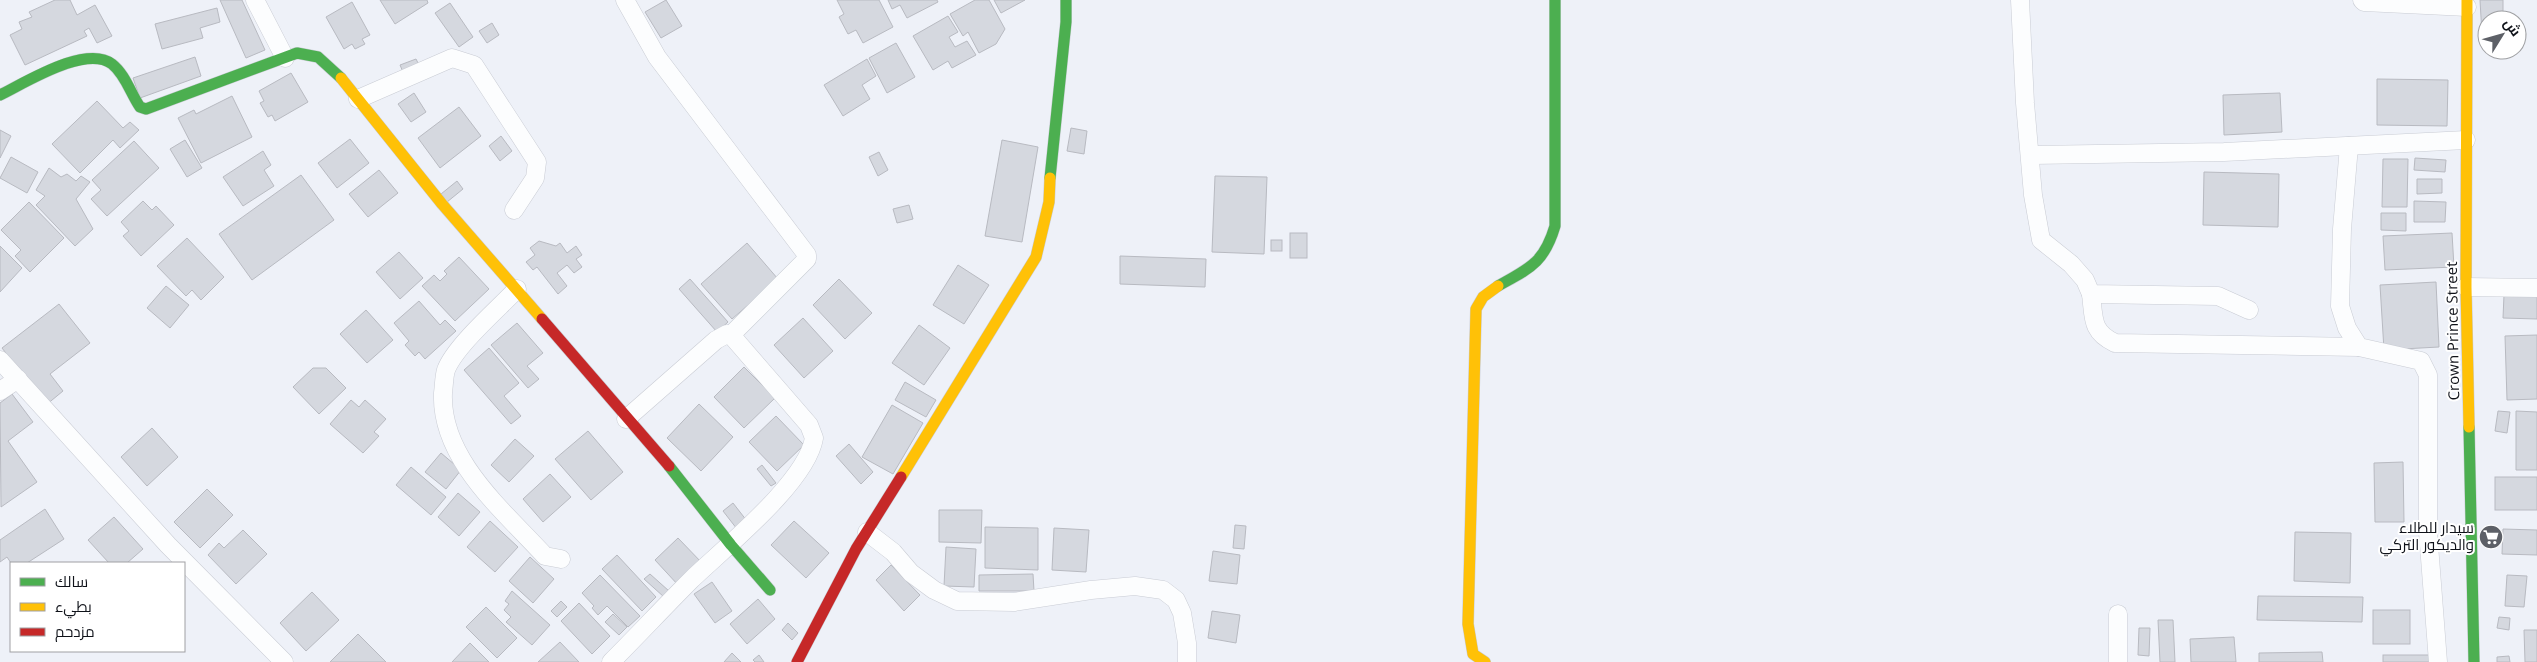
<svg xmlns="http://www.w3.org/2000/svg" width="2537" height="662" viewBox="0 0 2537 662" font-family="'Open Sans',Cairo,sans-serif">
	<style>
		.building { fill: #d5d8df; stroke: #b8bac1 }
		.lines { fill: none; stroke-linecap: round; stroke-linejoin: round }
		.street-casing { stroke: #c9ccd4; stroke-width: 19 }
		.fast-casing { stroke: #c9ccd4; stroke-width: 12 }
		.slow-casing { stroke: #c9ccd4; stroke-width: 12 }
		.jam-casing { stroke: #c9ccd4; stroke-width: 12 }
		.street { stroke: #fcfdfe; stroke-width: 18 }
		.fast { stroke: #4caf50; stroke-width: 11 }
		.slow { stroke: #ffc107; stroke-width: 11 }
		.jam { stroke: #c62828; stroke-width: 11 }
		.labels { text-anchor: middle; stroke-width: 4; stroke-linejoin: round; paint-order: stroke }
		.street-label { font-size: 15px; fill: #0f1219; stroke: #fff }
		.poi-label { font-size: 15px; fill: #0f1219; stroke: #fff; text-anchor: end }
	</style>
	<rect width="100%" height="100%" fill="#eef1f8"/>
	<!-- building -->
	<g class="building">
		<polygon points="55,0 70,0 77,15 95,5 112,36 97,43 89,28 84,31 87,36 25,65 10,35 22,29 19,22 32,17 29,12"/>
		<polygon points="220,0 242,0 265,50 246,58"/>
		<polygon points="380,0 427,0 428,3 395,24"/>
		<polygon points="666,0 682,26 661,38 645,12"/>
		<polygon points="837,0 879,0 893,27 863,43 856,30 848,34 839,17 844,14"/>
		<polygon points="888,0 937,0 938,2 907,18 900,5 892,9"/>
		<polygon points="975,0 989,0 1005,29 996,44 979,53 968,32 963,36 950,14"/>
		<polygon points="994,0 1025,0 1001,13"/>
		<polygon points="2480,0 2503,0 2503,20 2487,20 2487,35 2482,35"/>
		<polygon points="352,2 370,35 362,39 365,44 355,49 352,44 344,49 326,17"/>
		<polygon points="450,3 473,37 459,47 435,13"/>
		<polygon points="217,8 220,22 200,28 203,38 162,49 155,24"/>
		<polygon points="948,16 958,32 949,37 955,47 967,41 976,55 952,68 948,61 933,70 913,36"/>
		<polygon points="492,23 499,35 487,43 479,31"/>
		<polygon points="896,43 915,77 887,93 869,58"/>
		<polygon points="195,57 201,76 140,98 133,78"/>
		<polygon points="416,59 419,65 403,72 400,65"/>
		<polygon points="867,59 876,76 862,85 870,99 843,116 824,85"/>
		<polygon points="291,73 308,102 275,121 272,115 268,117 260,103 264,101 259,91"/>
		<polygon points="2377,79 2448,80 2447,126 2377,125"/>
		<polygon points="414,93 426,112 411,122 398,104"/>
		<polygon points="2280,93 2282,132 2224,135 2223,95"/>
		<polygon points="232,96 252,137 201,163 178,118 194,110 196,114"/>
		<polygon points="97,101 123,128 130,122 139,130 120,148 113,140 80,173 52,144"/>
		<polygon points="459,107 481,136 440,168 418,138"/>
		<polygon points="1071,128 1087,131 1084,154 1067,151"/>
		<polygon points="0,130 11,136 0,158"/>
		<polygon points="501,136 512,151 500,161 489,146"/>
		<polygon points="350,139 369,163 337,188 318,163"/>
		<polygon points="185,140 202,168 187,177 170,149"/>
		<polygon points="1002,140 1038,147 1022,242 985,236"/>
		<polygon points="134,141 159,168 107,216 91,199 101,190 92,180"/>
		<polygon points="263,151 271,165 264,170 274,186 243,206 223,177"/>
		<polygon points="879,152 888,170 878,176 869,157"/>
		<polygon points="11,157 38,172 27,193 0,178"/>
		<polygon points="2415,158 2446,160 2445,172 2414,170"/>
		<polygon points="2383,159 2408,159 2407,207 2382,207"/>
		<polygon points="49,168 61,177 67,174 76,181 81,176 90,182 76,199 93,229 75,246 36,205 45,196 36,190"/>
		<polygon points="379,170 398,193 368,217 349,194"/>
		<polygon points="2204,172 2279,174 2278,227 2203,225"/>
		<polygon points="301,175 334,220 252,280 219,234"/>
		<polygon points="1215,176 1267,177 1264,254 1212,252"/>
		<polygon points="2417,179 2442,179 2442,193 2417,194"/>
		<polygon points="457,181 463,189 447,202 441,194"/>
		<polygon points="143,201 152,210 156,206 174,225 141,256 123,236 129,231 121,222"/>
		<polygon points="2414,201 2446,202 2445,222 2414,222"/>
		<polygon points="29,202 64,238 30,272 15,256 21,250 1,230"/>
		<polygon points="909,205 913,219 897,223 893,209"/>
		<polygon points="2381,213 2406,213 2406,231 2381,230"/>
		<rect x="1290" y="233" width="17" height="25"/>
		<polygon points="2452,233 2454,267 2385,270 2383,236"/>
		<polygon points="187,238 224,277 201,300 192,290 186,296 157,266"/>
		<rect x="1271" y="240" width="11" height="11"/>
		<polygon points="539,241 556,246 560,243 567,253 576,246 582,255 576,259 582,267 574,273 567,265 557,273 567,286 558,294 537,267 533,270 526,262 535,255 530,248"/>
		<polygon points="747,243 778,279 732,319 701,284"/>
		<polygon points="0,246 22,268 0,292"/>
		<polygon points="399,252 423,278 400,299 376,272"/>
		<polygon points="1120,256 1206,259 1205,287 1120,284"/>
		<polygon points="459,257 489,289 455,321 422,286 434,275 440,281 447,274 444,271"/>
		<polygon points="958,265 989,285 964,324 933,305"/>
		<polygon points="690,279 728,322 717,332 679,289"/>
		<polygon points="839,279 872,313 845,339 813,305"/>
		<polygon points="2436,282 2439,347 2384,350 2380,285"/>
		<polygon points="166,286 189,305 170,328 147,308"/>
		<polygon points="2504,295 2537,296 2537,319 2503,318"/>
		<polygon points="419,301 440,325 445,320 456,331 425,359 419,352 415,356 405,345 409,341 394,323"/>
		<polygon points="59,304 90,343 50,374 63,391 46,405 2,348"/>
		<polygon points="366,310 393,340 367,363 340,334"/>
		<polygon points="803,318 833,351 804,378 774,345"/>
		<polygon points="517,323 543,353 527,366 539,379 528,388 491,345"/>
		<polygon points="919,325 950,348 924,385 892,363"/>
		<polygon points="2537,335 2537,399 2507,400 2505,336"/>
		<polygon points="489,348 519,383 504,396 521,416 511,424 464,370"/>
		<polygon points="744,367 775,398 744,428 714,397"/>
		<polygon points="313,368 326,368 346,388 319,414 293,387"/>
		<polygon points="905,382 936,400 926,417 895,400"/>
		<polygon points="12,394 33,422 8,441 37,482 1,507 0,403"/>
		<polygon points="351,400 359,407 365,400 386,419 374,432 379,436 363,453 330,424"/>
		<polygon points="699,404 733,437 701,471 667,438"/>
		<polygon points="892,405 923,423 893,474 862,457"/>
		<polygon points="2498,411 2510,412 2507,433 2495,431"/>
		<polygon points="2516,411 2537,412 2537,470 2516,470"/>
		<polygon points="776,416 804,445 777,471 749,442"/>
		<polygon points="152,428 178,457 147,486 121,457"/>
		<polygon points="588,431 623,472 591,500 555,459"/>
		<polygon points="515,439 534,456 509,482 491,465"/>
		<polygon points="849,444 873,472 861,484 836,456"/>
		<polygon points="441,453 461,470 446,489 425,472"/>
		<polygon points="2403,462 2404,522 2375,522 2374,463"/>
		<polygon points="762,465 776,483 771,486 757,469"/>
		<polygon points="411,467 446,497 431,515 396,485"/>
		<polygon points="550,474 571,497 543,522 523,499"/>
		<rect x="2495" y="477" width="42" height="33"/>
		<polygon points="207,489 233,515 200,548 174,522"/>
		<polygon points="458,493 480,512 459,536 438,517"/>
		<polygon points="733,503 747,521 737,529 723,511"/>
		<polygon points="45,509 64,539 27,563 11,563 7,557 0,562 0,540"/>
		<polygon points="939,510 982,510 981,543 939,542"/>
		<polygon points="114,517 143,549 127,563 109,563 88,540"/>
		<polygon points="490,521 518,547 495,572 467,547"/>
		<polygon points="794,521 829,553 806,578 771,545"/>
		<polygon points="1235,525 1246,526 1244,549 1233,548"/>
		<polygon points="985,527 1038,528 1038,570 985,568"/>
		<polygon points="1054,528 1089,530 1086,572 1052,570"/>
		<polygon points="2503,529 2537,530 2537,555 2502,554"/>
		<polygon points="243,530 267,554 236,584 208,555 219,543 224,548"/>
		<polygon points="2295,532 2351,533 2350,583 2294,581"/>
		<polygon points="678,538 703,564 679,586 655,560"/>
		<polygon points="946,547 976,549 974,587 944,586"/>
		<polygon points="1213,551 1240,555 1237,584 1209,581"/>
		<polygon points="617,555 656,597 642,611 602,569"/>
		<polygon points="530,557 554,579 533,603 509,581"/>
		<polygon points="891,565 920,595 904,611 876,580"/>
		<polygon points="650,574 669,591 664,597 644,579"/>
		<polygon points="1033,574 1034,591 979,591 979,575"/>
		<polygon points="600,575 640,616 628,627 607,606 598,615 592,608 594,606 582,593"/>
		<polygon points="2507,575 2527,576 2524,607 2505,606"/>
		<polygon points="712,582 732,611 715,623 694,594"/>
		<polygon points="512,591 550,625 532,645 506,622 511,617 504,610 509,604 505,601"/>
		<polygon points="312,592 339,620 306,651 280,623"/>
		<polygon points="2258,596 2363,597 2362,622 2257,620"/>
		<polygon points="758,599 775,619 747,644 730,624"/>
		<polygon points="561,601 567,607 557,617 551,611"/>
		<polygon points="579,603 610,636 592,654 561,621"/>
		<polygon points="486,607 517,638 497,658 466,627"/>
		<rect x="2373" y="610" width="37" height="34"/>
		<polygon points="1212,611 1240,615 1236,643 1208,638"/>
		<polygon points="613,614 627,627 619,635 605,622"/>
		<polygon points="2499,617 2510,618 2509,630 2497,628"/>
		<polygon points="2158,620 2173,620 2175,662 2160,662"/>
		<polygon points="788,623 798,633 792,640 782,630"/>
		<polygon points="2139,628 2150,628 2149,656 2138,655"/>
		<polygon points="2524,630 2537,630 2537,662 2525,662"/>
		<polygon points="358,634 386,662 330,662"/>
		<polygon points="2234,637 2236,662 2191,662 2190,639"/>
		<polygon points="560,642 579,662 538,662"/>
		<polygon points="470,643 489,662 452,662"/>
		<polygon points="2322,652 2323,662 2259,662 2259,653"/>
		<polygon points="732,653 741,662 724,662"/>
		<polygon points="759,655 764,662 755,662 753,660"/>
		<rect x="2383" y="655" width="49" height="7"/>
		<polygon points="2509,656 2510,662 2497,662 2497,657"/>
	</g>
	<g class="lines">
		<!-- street casing -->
		<g class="street-casing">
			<g id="street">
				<polyline points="255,0 285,58"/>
				<polyline points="625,0 657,57 807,255 807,259 731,335"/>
				<polyline points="2020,0 2025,103 2033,195 2041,240 2071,264 2085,280 2091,294 2218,296 2249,310"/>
				<polyline points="2362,0 2364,2 2467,7"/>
				<polyline points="358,99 452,58 474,65 537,162 535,178 514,210"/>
				<polyline points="2349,146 2342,229 2340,306 2347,328 2359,347 2421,361 2428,375 2428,532 2438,662"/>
				<polyline points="2030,155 2224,152 2466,140"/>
				<polyline points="2466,287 2537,288"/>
				<path d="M 517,289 C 498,309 455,346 446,370 C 444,376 444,386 443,393 C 440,459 504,511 545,556 L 561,559"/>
				<path d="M 2091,294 C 2094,318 2091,332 2115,343 L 2359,347"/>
				<polyline points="0,360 168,545 284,662"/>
				<polyline points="0,391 18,379"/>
				<polyline points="867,532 893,552 911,573 934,590 957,601 1014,602 1091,590 1135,586 1163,590 1176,600 1182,613 1187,643 1187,662"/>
				<path d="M 611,662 C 638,635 664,607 691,580 C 723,549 807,482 814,438 L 809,425 L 731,335 L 727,334 L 716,340 L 626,419"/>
				<polyline points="2118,662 2118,614"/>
			</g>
		</g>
		<!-- fast casing -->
		<g class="fast-casing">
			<g id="fast">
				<path d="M 0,95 C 25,83 86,44 112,64 C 125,74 131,94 140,107 L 146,109 L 297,53 L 318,57 L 341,78"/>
				<polyline points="1050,178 1066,22 1066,0"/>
				<path d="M 1498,286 C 1530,268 1544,263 1555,226 L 1555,0"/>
				<polyline points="2469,427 2474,662"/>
				<polyline points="669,466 731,545 770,590"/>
			</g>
		</g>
		<!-- slow casing -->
		<g class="slow-casing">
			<g id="slow">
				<polyline points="2467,0 2466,287 2469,427"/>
				<polyline points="341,78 442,204 542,319"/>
				<polyline points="901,477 1036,257 1049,202 1050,178"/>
				<polyline points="1485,662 1473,654 1468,624 1476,309 1483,297 1498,286"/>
			</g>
		</g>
		<!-- jam casing -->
		<g class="jam-casing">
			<g id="jam">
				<polyline points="542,319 669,466"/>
				<polyline points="797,662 856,549 901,477"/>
			</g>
		</g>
		<!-- street -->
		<use href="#street" class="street"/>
		<!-- fast -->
		<use href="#fast" class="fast"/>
		<!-- slow -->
		<use href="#slow" class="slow"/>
		<!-- jam -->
		<use href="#jam" class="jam"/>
	</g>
	<!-- icons -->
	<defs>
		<g id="supermarket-disc" transform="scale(1.25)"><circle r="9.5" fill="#5d6067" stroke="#fff"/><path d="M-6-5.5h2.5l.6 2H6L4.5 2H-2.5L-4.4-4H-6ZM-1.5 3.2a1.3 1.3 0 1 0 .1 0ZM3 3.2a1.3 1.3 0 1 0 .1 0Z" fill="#fff"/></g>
	</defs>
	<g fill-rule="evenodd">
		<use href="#supermarket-disc" x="2491" y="537"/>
	</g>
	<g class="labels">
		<!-- street labels -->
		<g class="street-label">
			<text transform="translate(2453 331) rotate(-91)" y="5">Crown Prince Street</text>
		</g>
		<!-- poi labels -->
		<g class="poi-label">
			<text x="2474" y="533">سيدار للطلاء<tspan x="2474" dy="17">والديكور التركي</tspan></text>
		</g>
	</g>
	<!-- legend -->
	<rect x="10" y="562" width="175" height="90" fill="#ffffff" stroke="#9fa0a3"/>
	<rect x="20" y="578" width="25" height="8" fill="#4caf50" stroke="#9fa0a3"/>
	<text x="55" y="587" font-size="15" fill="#0f1219">سالك</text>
	<rect x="20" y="603" width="25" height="8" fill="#ffc107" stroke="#9fa0a3"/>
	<text x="55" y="612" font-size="15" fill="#0f1219">بطيء</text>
	<rect x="20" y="628" width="25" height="8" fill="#c62828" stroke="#9fa0a3"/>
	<text x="55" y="637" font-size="15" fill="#0f1219">مزدحم</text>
	<!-- north arrow -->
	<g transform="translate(2502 35) rotate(53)"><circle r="24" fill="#ffffff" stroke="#9fa0a3"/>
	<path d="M0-4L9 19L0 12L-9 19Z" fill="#5d6067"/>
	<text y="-8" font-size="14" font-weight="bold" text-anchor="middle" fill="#0f1219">ش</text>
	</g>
</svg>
